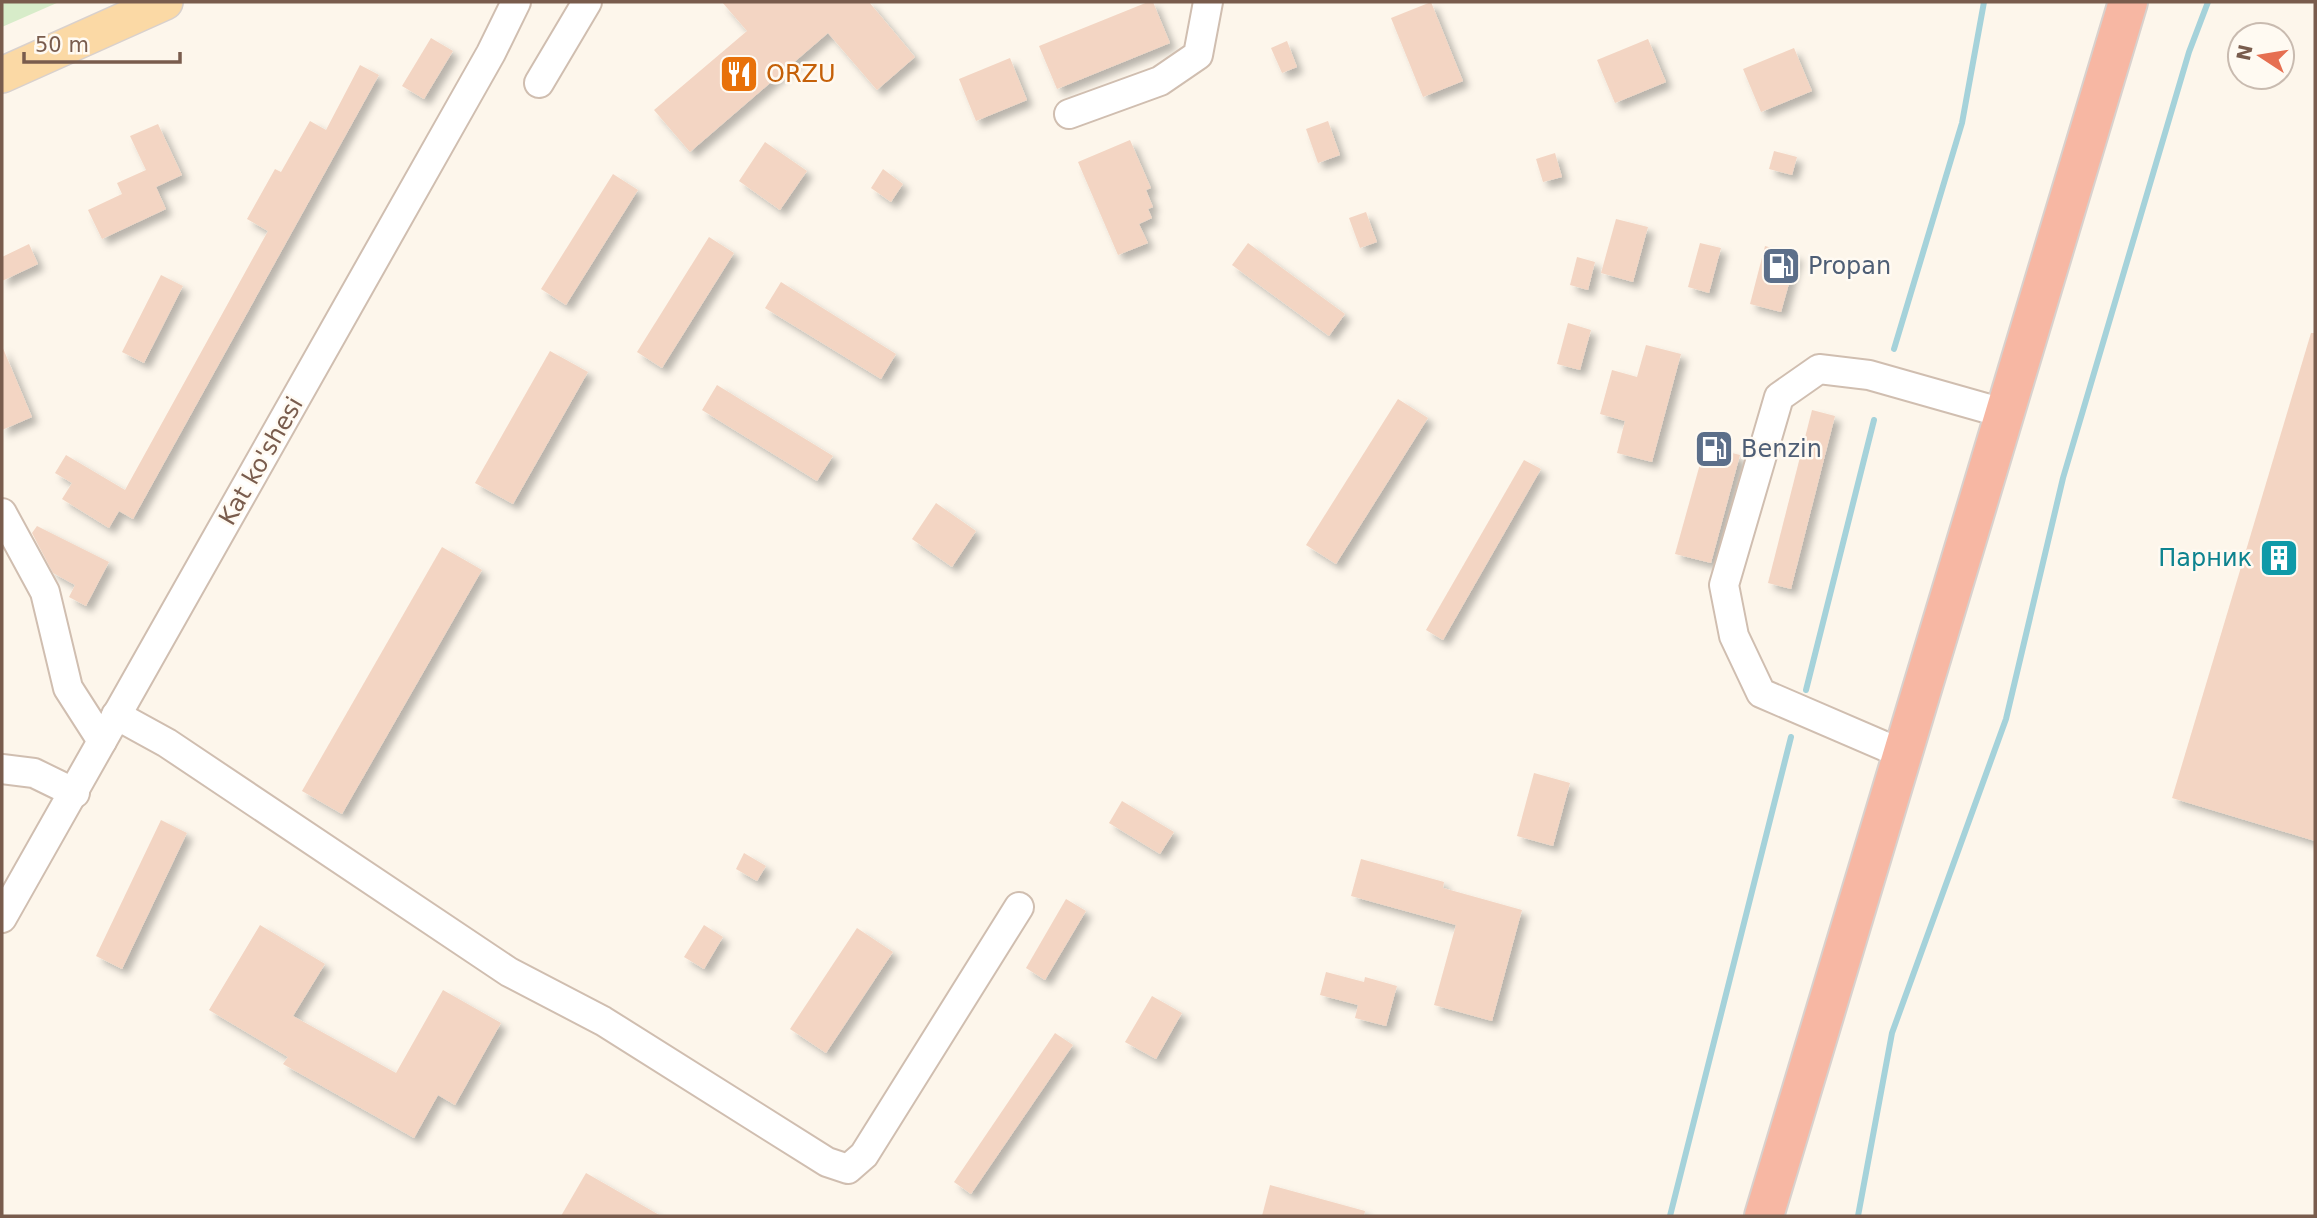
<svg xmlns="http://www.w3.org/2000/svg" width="2317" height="1218" viewBox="0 0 2317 1218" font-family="'DejaVu Sans',sans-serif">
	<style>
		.green { fill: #d7ecc9 }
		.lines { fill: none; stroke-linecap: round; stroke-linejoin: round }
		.stream { stroke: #a5d2da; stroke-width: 6 }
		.building { fill: #f3d5c3; filter: url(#shadow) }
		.minor-casing { stroke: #d0beb0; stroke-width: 32 }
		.major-casing { stroke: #d9d1cd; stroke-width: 38 }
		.highway-casing { stroke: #d9d1cd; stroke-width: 42 }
		.minor { stroke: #fff; stroke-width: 28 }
		.major { stroke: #fbd9a5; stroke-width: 35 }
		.highway { stroke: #f7b7a3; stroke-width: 38 }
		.labels { text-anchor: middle; stroke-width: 5; stroke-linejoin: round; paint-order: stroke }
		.food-label { font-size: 24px; fill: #c56008; stroke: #fffaf2; text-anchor: start }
		.service-label { font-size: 24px; fill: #4e5e75; stroke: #fffaf2; text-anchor: start }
		.street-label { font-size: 24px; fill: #795c4d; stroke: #fffaf2 }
		.culture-label { font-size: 24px; fill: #0d838f; stroke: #fffaf2; text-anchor: end }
	</style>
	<defs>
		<filter id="shadow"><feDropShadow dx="6" dy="6" stdDeviation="3.5" flood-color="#0004"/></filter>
	</defs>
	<rect width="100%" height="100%" fill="#fdf6eb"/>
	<!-- green -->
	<polygon class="green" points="2,2 59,2 2,27"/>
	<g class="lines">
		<!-- stream -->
		<g class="stream">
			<polyline points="1894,349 1962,123 1984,2"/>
			<polyline points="1806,690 1874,420"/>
			<polyline points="1670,1216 1791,737"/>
			<polyline points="1858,1216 1892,1033 2006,719 2063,478 2189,52 2208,2"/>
		</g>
	</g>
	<!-- building -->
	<g class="building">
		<polygon points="722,2 869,2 915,57 877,90 828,33 690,152 654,110 747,31"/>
		<polygon points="1148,2 1153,2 1170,43 1057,89 1039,46"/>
		<polygon points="1431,2 1463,81 1423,97 1391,18"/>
		<polygon points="431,38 453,51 424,99 402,86"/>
		<polygon points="1648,39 1666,82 1615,103 1597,60"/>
		<polygon points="1287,41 1297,67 1282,73 1271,48"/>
		<polygon points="1794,48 1812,91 1761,112 1743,69"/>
		<polygon points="1010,58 1027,100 976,121 959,79"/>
		<polygon points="360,65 379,75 133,519 119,511 109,528 62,499 72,483 55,473 66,455 125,490 268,231 247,219 275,169 281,172 310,121 326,130"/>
		<polygon points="1328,121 1340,155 1318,163 1306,129"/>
		<polygon points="158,124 182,175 156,187 166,209 102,239 88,210 122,194 117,183 146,170 130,136"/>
		<polygon points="1130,140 1151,188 1146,190 1153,207 1148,209 1152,218 1139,224 1148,243 1118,255 1078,162"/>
		<polygon points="765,142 807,171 780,210 739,181"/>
		<polygon points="1774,151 1797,157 1792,175 1769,169"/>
		<polygon points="1555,153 1562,177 1543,182 1536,159"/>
		<polygon points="883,169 903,184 891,202 871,188"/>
		<polygon points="613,174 638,190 566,305 541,289"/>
		<polygon points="1366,212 1377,242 1360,248 1349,218"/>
		<polygon points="1616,219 1648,227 1633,282 1601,273"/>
		<polygon points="709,237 734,253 662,368 637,352"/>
		<polygon points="1248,243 1345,314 1329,336 1232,265"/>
		<polygon points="1700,243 1721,248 1709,293 1688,287"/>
		<polygon points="29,244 38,264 2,281 2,257"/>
		<polygon points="1765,246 1797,255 1781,312 1750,304"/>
		<polygon points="1577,257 1595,262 1588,290 1570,285"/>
		<polygon points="161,275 183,286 144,363 122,352"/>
		<polygon points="781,282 896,354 881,379 765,308"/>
		<polygon points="1568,323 1591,330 1580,370 1557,364"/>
		<polygon points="2311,333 2315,333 2315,841 2172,798"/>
		<polygon points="1646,345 1681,354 1652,462 1617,453 1625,421 1600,414 1612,370 1637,377"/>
		<polygon points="2,346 32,417 2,430"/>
		<polygon points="550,351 588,372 513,504 475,483"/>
		<polygon points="717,385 833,456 817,481 702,410"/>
		<polygon points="1398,399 1428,418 1336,564 1306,545"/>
		<polygon points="1812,410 1835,416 1791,589 1768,583"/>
		<polygon points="1705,446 1740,455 1711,563 1675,554"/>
		<polygon points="1524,460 1541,469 1443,640 1426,630"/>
		<polygon points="936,503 976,531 952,567 912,539"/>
		<polygon points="37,526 109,562 86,606 69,597 75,585 53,573 32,533"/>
		<polygon points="442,547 482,570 342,814 302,791"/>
		<polygon points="1534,773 1570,783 1553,846 1517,836"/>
		<polygon points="1122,801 1174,832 1160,854 1109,823"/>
		<polygon points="161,820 187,833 122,969 96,956"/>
		<polygon points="744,853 766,866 757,881 736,869"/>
		<polygon points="1361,859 1444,882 1443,888 1522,910 1492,1021 1434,1005 1456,925 1351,896"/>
		<polygon points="1066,899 1086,911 1045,980 1026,968"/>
		<polygon points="260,925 325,964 293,1016 396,1073 443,990 501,1023 455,1105 438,1095 414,1138 283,1064 288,1057 209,1010"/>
		<polygon points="704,925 723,937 704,969 684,957"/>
		<polygon points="857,928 893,952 826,1053 790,1029"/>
		<polygon points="1326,972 1364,982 1365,977 1397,986 1386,1026 1355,1018 1358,1005 1320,995"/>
		<polygon points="1152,996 1182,1013 1156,1059 1125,1042"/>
		<polygon points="1055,1033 1073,1045 971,1194 954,1182"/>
		<polygon points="586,1173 661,1216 561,1216"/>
		<polygon points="1270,1185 1365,1211 1364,1216 1262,1216"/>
	</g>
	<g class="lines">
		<!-- minor casing -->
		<g class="minor-casing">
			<g id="minor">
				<polyline points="539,83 587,2"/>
				<polyline points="1069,114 1160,81 1198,55 1208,2"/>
				<polyline points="2,513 45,592 68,688 102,741"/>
				<polyline points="116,715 167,743 509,972 603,1021 827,1162 848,1169 864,1155 1019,907"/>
				<polyline points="1905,755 1761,693 1734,636 1724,585 1779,397 1819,369 1869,375 2003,413"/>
				<polyline points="2,769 34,773 75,793"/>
				<polyline points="2,918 491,53 516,2"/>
			</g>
		</g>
		<!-- major casing -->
		<g class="major-casing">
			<polyline id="major" points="2,75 165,2"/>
		</g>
		<!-- highway casing -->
		<g class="highway-casing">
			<polyline id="highway" points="1764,1216 2128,2"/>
		</g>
		<!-- minor -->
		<use href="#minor" class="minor"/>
		<!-- major -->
		<use href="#major" class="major"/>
		<!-- highway -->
		<use href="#highway" class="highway"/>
	</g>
	<!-- icons -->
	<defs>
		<g id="restaurant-square" transform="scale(2.0125)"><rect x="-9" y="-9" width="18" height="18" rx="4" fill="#e8710a" stroke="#fffaf2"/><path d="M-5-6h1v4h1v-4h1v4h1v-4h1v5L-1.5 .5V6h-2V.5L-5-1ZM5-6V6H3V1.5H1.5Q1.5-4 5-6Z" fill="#fff"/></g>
		<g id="fuel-square" transform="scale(2.0125)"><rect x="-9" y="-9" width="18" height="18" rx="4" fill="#5c6f8a" stroke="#fffaf2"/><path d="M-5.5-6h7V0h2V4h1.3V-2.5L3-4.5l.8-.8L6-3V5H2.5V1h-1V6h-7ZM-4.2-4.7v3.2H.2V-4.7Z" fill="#fff"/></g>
		<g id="building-square" transform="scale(2.0125)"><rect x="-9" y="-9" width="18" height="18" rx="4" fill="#0f9aa8" stroke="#fffaf2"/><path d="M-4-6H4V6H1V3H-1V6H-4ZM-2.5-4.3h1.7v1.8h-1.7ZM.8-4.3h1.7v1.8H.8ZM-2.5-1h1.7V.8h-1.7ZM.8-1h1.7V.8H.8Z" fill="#fff"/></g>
	</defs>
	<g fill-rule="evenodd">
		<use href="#restaurant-square" x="739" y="74"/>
		<use href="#fuel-square" x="1781" y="266"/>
		<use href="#fuel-square" x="1714" y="449"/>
		<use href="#building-square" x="2279" y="558"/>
	</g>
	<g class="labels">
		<!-- food labels -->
		<g class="food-label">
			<text x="766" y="82">ORZU</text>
		</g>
		<!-- service labels -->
		<g class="service-label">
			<text x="1808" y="274">Propan</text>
			<text x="1741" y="457">Benzin</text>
		</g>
		<!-- street labels -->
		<g class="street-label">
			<text transform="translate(261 461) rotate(-60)" y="8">Kat ko'shesi</text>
		</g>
		<!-- culture labels -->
		<g class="culture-label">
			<text x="2252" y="566">Парник</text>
		</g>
	</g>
	<!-- border -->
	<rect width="2317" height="1218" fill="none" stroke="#795c4d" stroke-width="7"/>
	<!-- north arrow -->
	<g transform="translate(2261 56) rotate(282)"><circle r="33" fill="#fffaf2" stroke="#c9bbb0" stroke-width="2"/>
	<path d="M0-5L12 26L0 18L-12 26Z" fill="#e66f51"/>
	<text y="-10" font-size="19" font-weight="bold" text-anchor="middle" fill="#795c4d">N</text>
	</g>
	<!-- scale -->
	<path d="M24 52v10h156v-10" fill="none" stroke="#795c4d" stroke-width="3.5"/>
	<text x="35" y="52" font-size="21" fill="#795c4d" stroke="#fffaf2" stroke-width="5" paint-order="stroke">50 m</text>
</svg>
